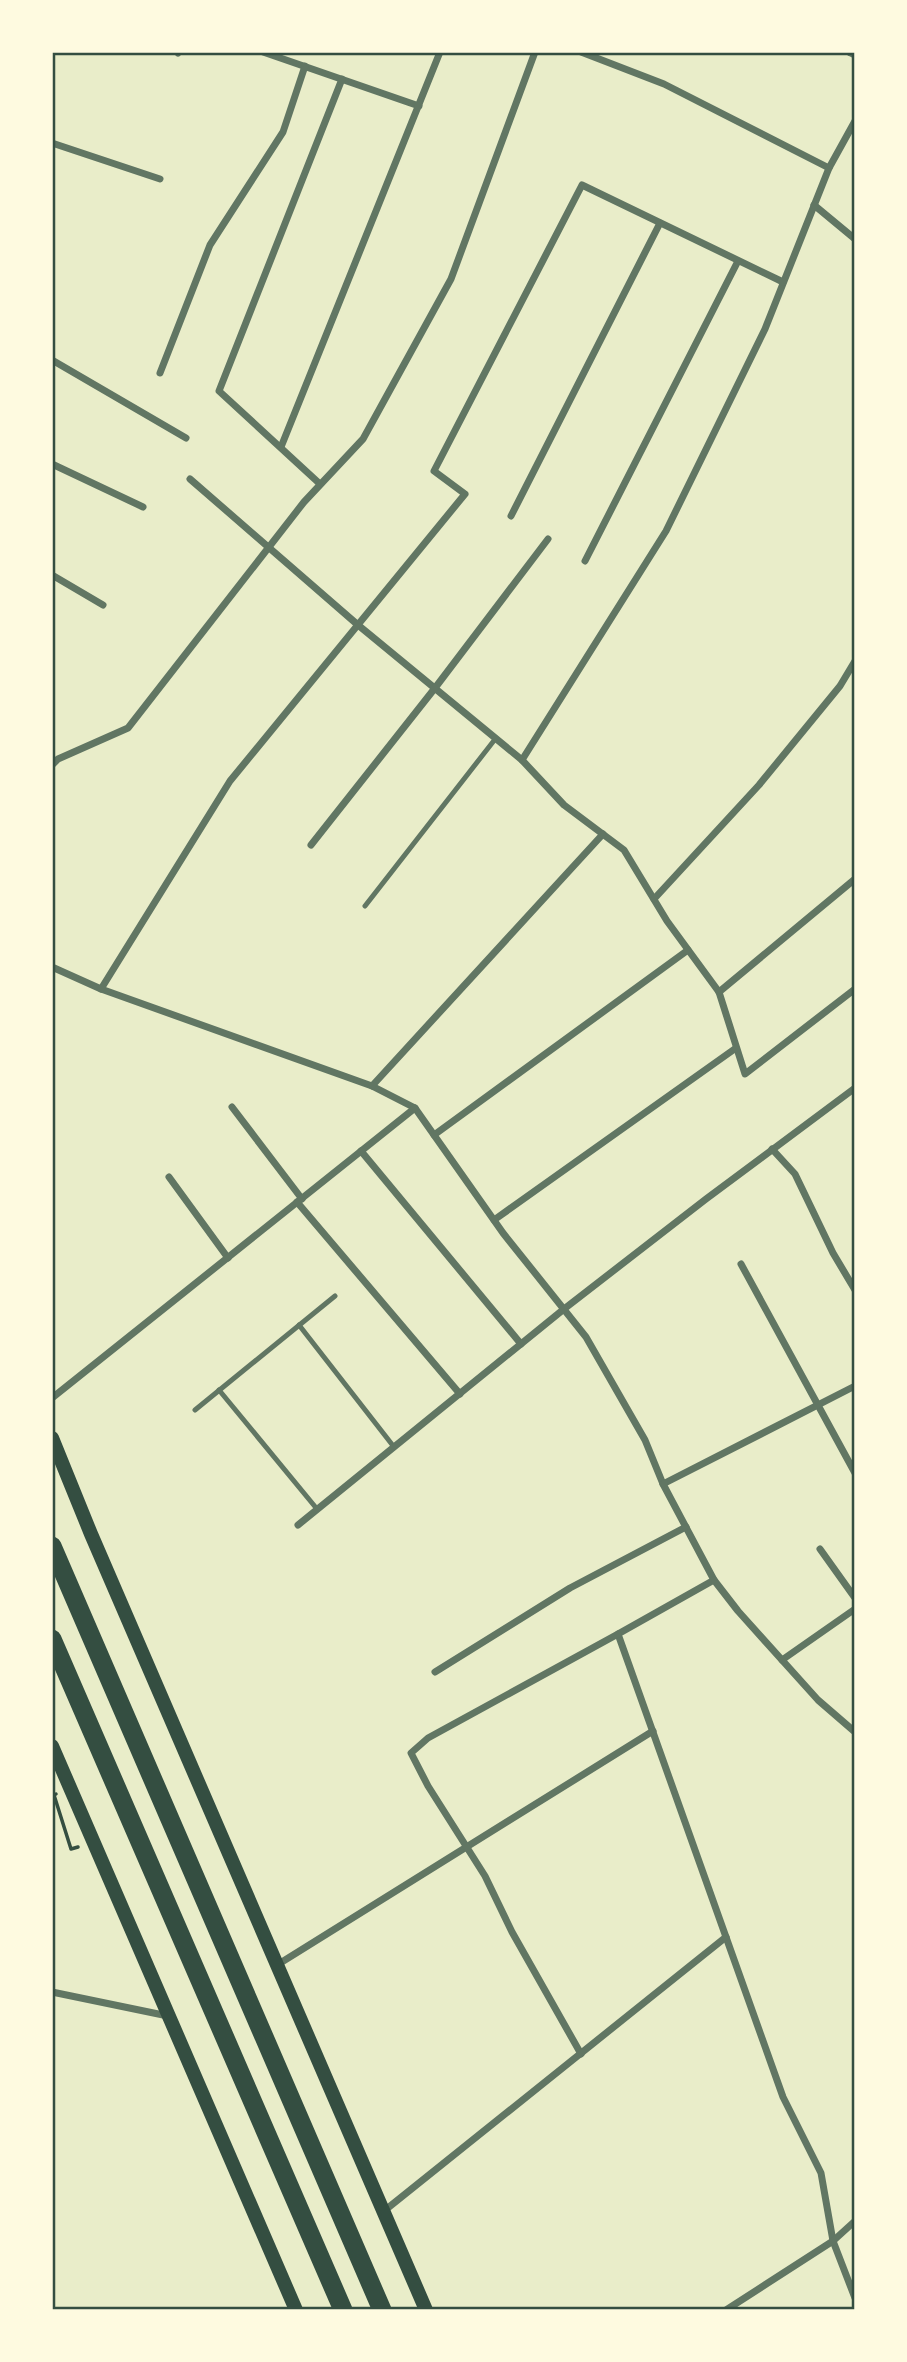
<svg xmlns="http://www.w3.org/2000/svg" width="907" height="2362" viewBox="0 0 907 2362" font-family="'Roboto Condensed',sans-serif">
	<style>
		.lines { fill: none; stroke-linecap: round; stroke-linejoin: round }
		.path { stroke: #344e41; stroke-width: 3.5 }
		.service { stroke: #617663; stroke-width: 5 }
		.minor { stroke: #617663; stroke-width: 7 }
		.secondary { stroke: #344e41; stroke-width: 14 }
		.motorway { stroke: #344e41; stroke-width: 19 }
		.neatline { fill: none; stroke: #344e41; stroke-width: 2.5 }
	</style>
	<rect width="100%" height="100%" fill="#e9edc9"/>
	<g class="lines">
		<!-- path -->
		<polyline class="path" points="56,1794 54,1795 71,1849 78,1847"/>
		<!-- service -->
		<g class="service">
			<polyline points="365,906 496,738"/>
			<polyline points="299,1325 394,1447"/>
			<polyline points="219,1390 317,1509"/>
			<polyline points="195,1410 335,1296"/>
		</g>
		<!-- minor -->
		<g class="minor">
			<polyline points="177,52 178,53"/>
			<polyline points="263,52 419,106"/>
			<polyline points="581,52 664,84 829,168"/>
			<polyline points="849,52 855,55"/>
			<polyline points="855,121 829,168 765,329 666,531 522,760 564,805 624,850 667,921 719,992 745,1074 855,989"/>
			<polyline points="52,143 160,179"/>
			<polyline points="814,205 855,239"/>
			<polyline points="52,360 186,438"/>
			<polyline points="160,373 210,245 283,132 305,66"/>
			<polyline points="281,447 440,52"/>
			<polyline points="52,464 143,507"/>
			<polyline points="190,479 358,625 522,760"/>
			<polyline points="320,484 219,391 342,79"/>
			<polyline points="511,516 660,223"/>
			<polyline points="585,561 738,261"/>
			<polyline points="52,575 103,605"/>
			<polyline points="52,765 58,759 128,728 304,502 363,439 451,279 535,52"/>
			<polyline points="311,845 435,688 548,539"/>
			<polyline points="654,899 759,785 840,686 855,661"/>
			<polyline points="52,967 101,989 372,1086 415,1108 503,1233 586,1337 645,1440 663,1484 714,1580 738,1611 818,1700 855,1732"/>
			<polyline points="101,989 230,781 465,494 434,471 582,185 783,282"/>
			<polyline points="719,992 855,879"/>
			<polyline points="372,1086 603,834"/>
			<polyline points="232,1107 302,1199"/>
			<polyline points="434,1135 688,950"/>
			<polyline points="772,1149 795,1174 833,1253 855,1290"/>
			<polyline points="361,1151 521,1344"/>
			<polyline points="169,1177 228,1258"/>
			<polyline points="297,1202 460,1394"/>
			<polyline points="494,1220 736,1048"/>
			<polyline points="741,1264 855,1473"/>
			<polyline points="52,1398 415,1108"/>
			<polyline points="663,1484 855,1386"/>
			<polyline points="298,1525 564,1309 706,1199 855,1088"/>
			<polyline points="820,1549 855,1598"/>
			<polyline points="714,1580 618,1634 783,2097 821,2173 833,2241 855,2298"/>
			<polyline points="782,1660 855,1609"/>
			<polyline points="435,1672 570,1588 686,1527"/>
			<polyline points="277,1965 653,1731"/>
			<polyline points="52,1992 168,2016"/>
			<polyline points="581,2054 512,1932 485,1876 428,1786 411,1753 428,1738 618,1634"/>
			<polyline points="384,2211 726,1937"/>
			<polyline points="726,2310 833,2241 855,2221"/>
		</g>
		<!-- secondary -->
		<g class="secondary">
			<polyline points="52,1438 91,1534 426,2310"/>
			<polyline points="52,1746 296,2310"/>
		</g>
		<!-- motorway -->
		<g class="motorway">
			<polyline points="52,1546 382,2310"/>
			<polyline points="52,1639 343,2310"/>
		</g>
	</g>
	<!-- border -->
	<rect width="907" height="2362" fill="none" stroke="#fefae0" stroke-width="108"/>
	<rect x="54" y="54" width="799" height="2254" class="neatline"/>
</svg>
